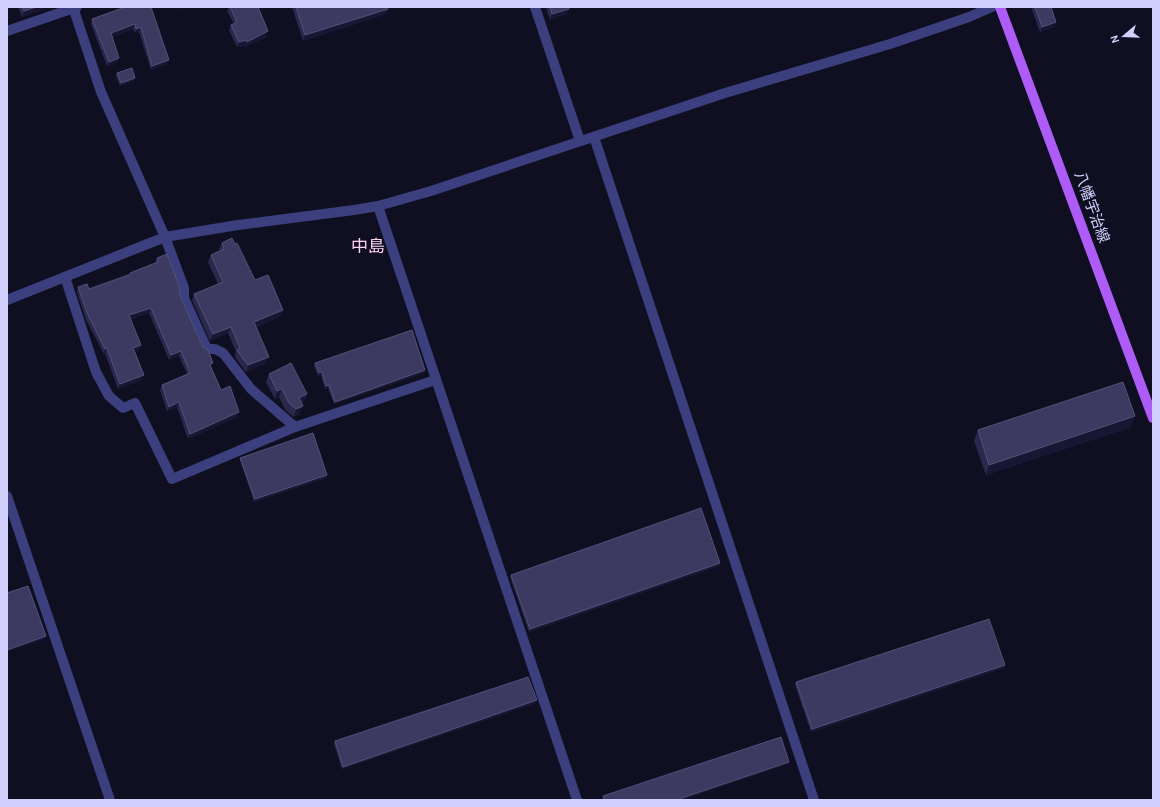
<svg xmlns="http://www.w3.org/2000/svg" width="1160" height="807" viewBox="0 0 1160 807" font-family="Karla,'Noto Sans JP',sans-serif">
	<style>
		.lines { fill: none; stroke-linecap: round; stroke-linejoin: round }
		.minor { stroke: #3b3f7e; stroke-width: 10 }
		.major { stroke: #ae5cf8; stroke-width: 10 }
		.wall { fill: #2b284e }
		.shaded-wall { fill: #191634 }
		.building { fill: #3d3a61; stroke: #545179 }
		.labels { text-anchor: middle; stroke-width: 3; stroke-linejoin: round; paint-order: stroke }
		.street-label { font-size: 15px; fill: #d1d0fd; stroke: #100e21 }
		.quarter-label { font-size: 17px; fill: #fdd2f2; stroke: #100e21 }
	</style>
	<rect width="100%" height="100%" fill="#100e21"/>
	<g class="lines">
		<!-- minor -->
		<g class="minor">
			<polyline points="535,7 580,141"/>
			<polyline points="7,31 77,7"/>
			<polyline points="594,137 814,800"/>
			<polyline points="378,206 577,800"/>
			<polyline points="65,277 96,372 109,396 123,408 135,403 172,479 295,427 251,389 223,353 215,349 207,349 184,298 184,288 165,237 101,92 73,7"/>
			<polyline points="7,300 165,237 238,225 354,210 378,206 431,191 725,93 890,44 969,17 992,7"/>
			<polyline points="295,427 435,380"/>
			<polyline points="7,496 110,800"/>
		</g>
		<!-- major -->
		<polyline class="major" points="1000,7 1153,418"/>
	</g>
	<!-- wall -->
	<g class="wall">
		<polygon points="18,7 44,7 43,9 22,17"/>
		<polygon points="122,7 151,7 167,64 151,70 139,32 135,33 133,29 112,37 117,62 107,66 91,24 92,19 122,8"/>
		<polygon points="229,7 258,7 266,37 245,47 245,46 237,47 229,30 231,25 234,24 227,11"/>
		<polygon points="292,7 387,7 386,14 303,41"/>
		<polygon points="546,7 569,7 567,14 550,20"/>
		<polygon points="1033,7 1051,7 1056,22 1054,27 1040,32 1032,10"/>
		<polygon points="117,73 134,81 120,86 116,76"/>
		<polygon points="222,243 235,244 255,280 283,310 281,316 256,327 266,363 246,372 237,360 235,356 236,352 228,333 210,341 192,300 194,294 218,284 208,262 211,255 220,251 219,249"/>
		<polygon points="157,258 180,296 221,390 237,417 188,439 177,407 167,411 160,390 162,385 187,374 179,356 169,360 149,313 131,319 139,350 135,351 144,375 142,380 118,389 105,353 104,354 86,320 77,292 78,287 89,289 129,275 130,273 155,263"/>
		<polygon points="315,363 424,373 334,404 328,388 325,389 321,375 318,376 314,366"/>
		<polygon points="269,374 307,394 304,402 302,403 300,414 294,417 286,411 279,397 275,399 266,382"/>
		<polygon points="1131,427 986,475 974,441 978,430"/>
		<polygon points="240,458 326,478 254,502 240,460"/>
		<polygon points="720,563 719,566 529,632 510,577 511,575"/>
		<polygon points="1005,665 1004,668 811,732 795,685 796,682"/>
		<polygon points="536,703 342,769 334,744 335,741"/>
	</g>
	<!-- shaded-wall -->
	<g class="shaded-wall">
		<polygon points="36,7 44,7 43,9 22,17 24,11"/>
		<polygon points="180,7 187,7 178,10"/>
		<polygon points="388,9 386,14 303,41 305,35"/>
		<polygon points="569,9 567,14 550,20 552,14"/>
		<polygon points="1056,22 1054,27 1040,32 1042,27"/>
		<polygon points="135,24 133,29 109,38 111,33"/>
		<polygon points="141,27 139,32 135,33 136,29"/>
		<polygon points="268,31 266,37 245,47 247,42"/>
		<polygon points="247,40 245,46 237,47 239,42"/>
		<polygon points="119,58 117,62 107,66 109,62"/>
		<polygon points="169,60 167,64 151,70 152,66"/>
		<polygon points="135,78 134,81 120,86 121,83"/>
		<polygon points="151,308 149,313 127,320 129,315"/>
		<polygon points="283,310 281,316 252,328 254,322"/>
		<polygon points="231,327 228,333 210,341 213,334"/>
		<polygon points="141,345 139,350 132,353 133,348"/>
		<polygon points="107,348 105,353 104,354 105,349"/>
		<polygon points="181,351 179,356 169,360 171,355"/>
		<polygon points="269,357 266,363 246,372 248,365"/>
		<polygon points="425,370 424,373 334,404 335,402"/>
		<polygon points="322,372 321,375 318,376 319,373"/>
		<polygon points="144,375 142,380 118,389 120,384"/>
		<polygon points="329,385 328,388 325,389 326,386"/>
		<polygon points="282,389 279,397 275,399 277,391"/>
		<polygon points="307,394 304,402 296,406 299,398"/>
		<polygon points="179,402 177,407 167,411 169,407"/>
		<polygon points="303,406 300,414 294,417 296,409"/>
		<polygon points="239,412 237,417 188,439 190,434"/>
		<polygon points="1135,416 1131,427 986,475 989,465"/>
		<polygon points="327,475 326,478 254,502 255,499"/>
		<polygon points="720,563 719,566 529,632 530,629"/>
		<polygon points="46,636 45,639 7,652 7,650"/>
		<polygon points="1005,665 1004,668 811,732 812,729"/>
		<polygon points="537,700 536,703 342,769 343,767"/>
		<polygon points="789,762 788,764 683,800 676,800"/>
	</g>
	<!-- building -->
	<g class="building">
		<polygon points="22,7 36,7 24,11"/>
		<polygon points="125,7 151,7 169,60 152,66 141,27 136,29 135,24 111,33 119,58 109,62 92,19"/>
		<polygon points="230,7 258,7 268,31 247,42 247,40 239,42 231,25 237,22"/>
		<polygon points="296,7 387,7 388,9 305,35"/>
		<polygon points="550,7 569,7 569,9 552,14"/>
		<polygon points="1035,7 1051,7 1056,22 1042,27"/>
		<polygon points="132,68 135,78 121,83 117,73"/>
		<polygon points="232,238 235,244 237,243 255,280 268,275 283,310 254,322 269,357 248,365 239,353 237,350 240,348 231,327 213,334 194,294 223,282 211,255 224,249 222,243"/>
		<polygon points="167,254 179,286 180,296 203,347 208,350 213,363 210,365 221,390 230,386 239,412 190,434 179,402 169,407 162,385 190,373 181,351 171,355 151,308 129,315 141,345 133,348 144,375 120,384 107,348 105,349 88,315 78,287 87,284 89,289 131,274 130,273 158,262 157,258"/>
		<polygon points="412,330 425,370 335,402 329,385 326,386 322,372 319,373 315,363"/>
		<polygon points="291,363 307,394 299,398 303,406 296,409 289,403 282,389 277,391 269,374"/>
		<polygon points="1123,382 1135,416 989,465 978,430"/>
		<polygon points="313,433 327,475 255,499 240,458"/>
		<polygon points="701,508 720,563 530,629 511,575"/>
		<polygon points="28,586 46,636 7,650 7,593"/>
		<polygon points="989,619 1005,665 812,729 796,682"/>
		<polygon points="528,677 537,700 343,767 335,741"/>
		<polygon points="781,737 789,762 676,800 604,800 603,796"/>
	</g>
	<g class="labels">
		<!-- street labels -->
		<g class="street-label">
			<text transform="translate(1092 207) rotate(70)" y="5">八幡宇治線</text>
		</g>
		<!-- quarter labels -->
		<g class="quarter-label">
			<text x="368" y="252">中島</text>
		</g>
	</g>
	<!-- border -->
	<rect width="1160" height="807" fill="none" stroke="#d1d0fd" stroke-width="16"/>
	<!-- north arrow -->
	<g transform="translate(1124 36) rotate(251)" stroke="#100e21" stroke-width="3" paint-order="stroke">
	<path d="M0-3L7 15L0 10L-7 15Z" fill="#d1d0fd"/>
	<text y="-6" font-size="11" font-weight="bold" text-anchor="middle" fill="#d1d0fd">N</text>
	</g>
</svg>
